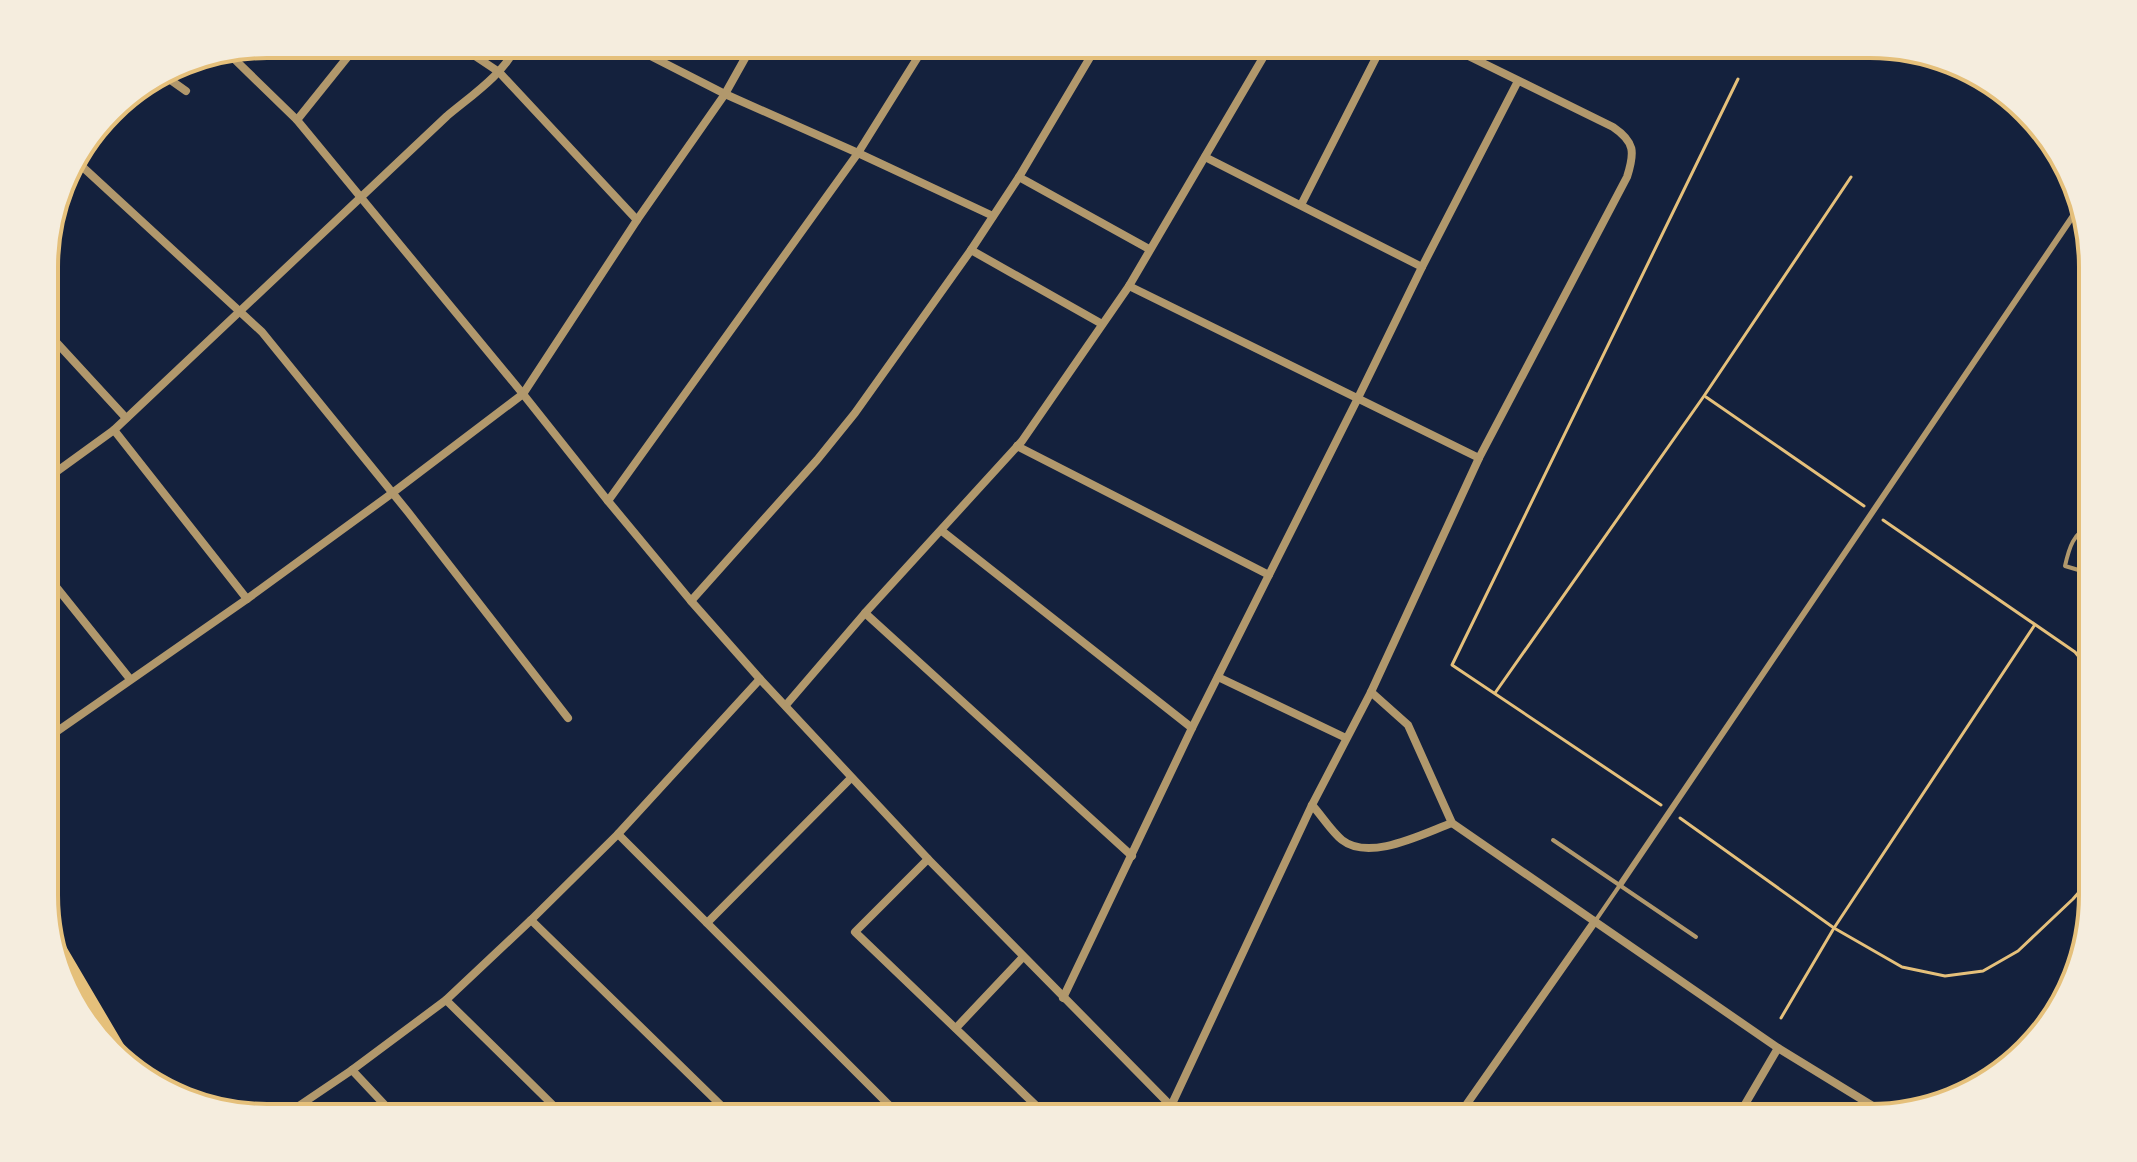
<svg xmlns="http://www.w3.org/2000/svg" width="2137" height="1162" viewBox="0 0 2137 1162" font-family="Bitter,serif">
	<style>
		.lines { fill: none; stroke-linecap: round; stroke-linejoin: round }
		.path { stroke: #e5c07b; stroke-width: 3 }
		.service { stroke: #b1986c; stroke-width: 4 }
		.pedestrian { stroke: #b1986c; stroke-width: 6 }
		.minor { stroke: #b1986c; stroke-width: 8 }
		.primary { stroke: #e5c07b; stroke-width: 12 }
		.rim { fill: none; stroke: #e5c07b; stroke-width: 4 }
	</style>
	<rect width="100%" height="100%" fill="#14213d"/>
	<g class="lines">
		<!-- path -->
		<g class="path">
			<polyline points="1706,397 1864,506"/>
			<polyline points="1883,520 2075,652 2092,673"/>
			<polyline points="1495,693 1704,396 1851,177"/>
			<polyline points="1661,805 1452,665 1738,79"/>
			<polyline points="1680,818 1834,928 1902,967 1945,976 1983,971 2018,951 2073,899 2093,876"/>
			<polyline points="1781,1018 1834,928 2034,626"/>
		</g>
		<!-- service -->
		<g class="service">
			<path d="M 2092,524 C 2073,533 2069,548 2065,566 L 2092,574"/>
			<polyline points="1553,840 1696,937"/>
			<polyline points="1596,920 1620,885"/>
		</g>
		<!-- pedestrian -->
		<polyline class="pedestrian" points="1620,885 2079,207"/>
		<!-- minor -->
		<g class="minor">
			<polyline points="457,44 499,72 637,220"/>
			<polyline points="627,44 725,94 858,153 993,216"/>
			<polyline points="227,52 297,120 523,394 608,501 691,601 760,679 928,859 1171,1106"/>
			<polyline points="162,74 186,91"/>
			<polyline points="297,120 358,44"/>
			<polyline points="1205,157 1422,267"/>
			<polyline points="74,159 262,332 408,512 568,718"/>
			<polyline points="1019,177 1149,249"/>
			<polyline points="1301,205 1383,44"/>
			<polyline points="971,250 1102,324"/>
			<polyline points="1129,286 1479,458"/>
			<polyline points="45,330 126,418"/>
			<polyline points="114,430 247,599"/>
			<polyline points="1017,446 1269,575"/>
			<path d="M 45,480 L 114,430 L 447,116 C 472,95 503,75 518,44"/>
			<polyline points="608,501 858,153 926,44"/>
			<polyline points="942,531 1192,728"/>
			<polyline points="45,573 130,679"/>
			<polyline points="691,601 817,460 855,413 971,250 1019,177 1098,44"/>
			<polyline points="865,613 1132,856"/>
			<polyline points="1218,677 1346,738"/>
			<polyline points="1371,692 1408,725 1452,823 1778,1048 1889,1116"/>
			<polyline points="786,705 865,613 1022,441 1129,286 1271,44"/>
			<polyline points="46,739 247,599 391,494 523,394 637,220 725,94 753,44"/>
			<path d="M 1312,805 C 1322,816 1331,831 1342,840 C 1370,862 1424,833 1452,823"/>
			<polyline points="618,834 902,1118"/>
			<polyline points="928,859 855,932 1049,1118"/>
			<polyline points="531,920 734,1118"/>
			<polyline points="707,923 851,778"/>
			<polyline points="1063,998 1192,728 1357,400 1422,267 1518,81"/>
			<polyline points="446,1000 566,1118"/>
			<polyline points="956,1028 1023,957"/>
			<polyline points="352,1070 397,1118"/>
			<polyline points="281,1118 352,1070 446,1000 531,920 618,834 760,679"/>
			<path d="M 1171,1118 L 1171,1106 L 1312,805 L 1371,692 L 1479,458 L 1627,177 C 1635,152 1635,142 1613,127 L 1444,44"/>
			<polyline points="1457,1118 1595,921"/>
			<polyline points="1737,1118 1778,1048"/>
		</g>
		<!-- primary -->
		<polyline class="primary" points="46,924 126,1060"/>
	</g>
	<!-- crop -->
	<path d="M0 0H2137V1162H0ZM267 58H1870A209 209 0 0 1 2079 267V895A209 209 0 0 1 1870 1104H267A209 209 0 0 1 58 895V267A209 209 0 0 1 267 58Z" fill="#f5edde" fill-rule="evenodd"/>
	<path class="rim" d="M267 58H1870A209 209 0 0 1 2079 267V895A209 209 0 0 1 1870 1104H267A209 209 0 0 1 58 895V267A209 209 0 0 1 267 58Z"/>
</svg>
